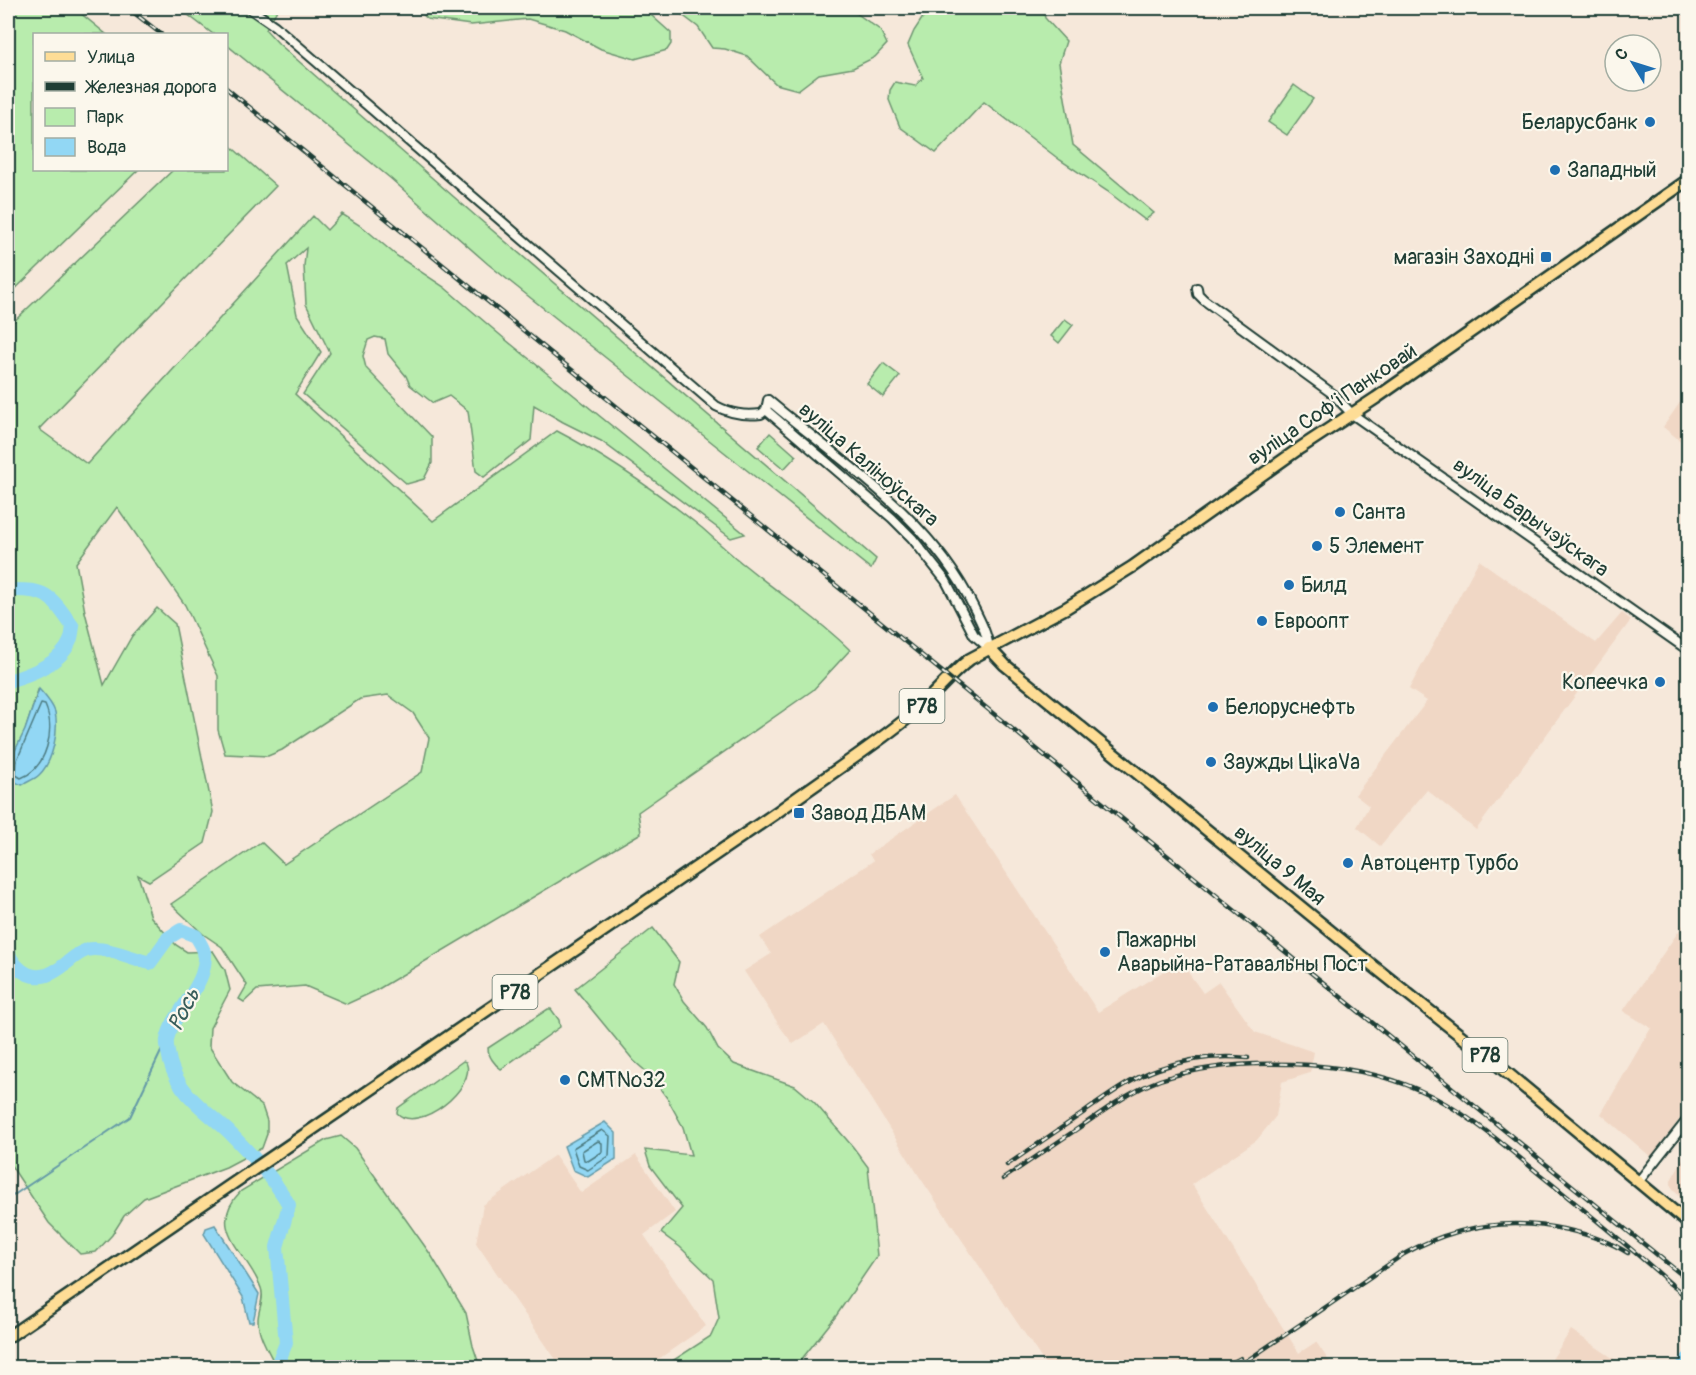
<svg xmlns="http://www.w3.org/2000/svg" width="1696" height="1375" viewBox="0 0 1696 1375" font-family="Pangolin,sans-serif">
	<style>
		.built { fill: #f0d7c5 }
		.green { fill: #b8ecad; stroke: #6c9470; stroke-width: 1.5; fill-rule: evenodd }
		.water { fill: #92d7f4; stroke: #6499a7; stroke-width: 1.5 }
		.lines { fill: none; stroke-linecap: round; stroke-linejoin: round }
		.shore { stroke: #4d7b81; stroke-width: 1.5 }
		.stream { stroke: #6499a7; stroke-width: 2 }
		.river { stroke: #92d7f4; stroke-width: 14 }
		.minor-casing { stroke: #1f3d34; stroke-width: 12 }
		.major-casing { stroke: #1f3d34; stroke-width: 15 }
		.minor { stroke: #fbf7ec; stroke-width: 8 }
		.major { stroke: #fedd96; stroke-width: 10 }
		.rail-casing { stroke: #1f3d34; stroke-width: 4.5 }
		.rail { stroke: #fbf7ec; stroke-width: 2; stroke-dasharray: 7; stroke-linecap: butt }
		.poi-dot { fill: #1f6fb2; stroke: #fbf7ec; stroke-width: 2 }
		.labels { text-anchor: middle; stroke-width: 4.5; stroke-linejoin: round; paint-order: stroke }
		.shield { fill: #fbf7ec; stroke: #61756b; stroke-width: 1.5 }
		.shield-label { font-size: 20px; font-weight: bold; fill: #1f3d34 }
		.poi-label { font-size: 21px; fill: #1f3d34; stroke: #fbf7ec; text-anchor: start }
		.street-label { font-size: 21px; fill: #1f3d34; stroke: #fbf7ec }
		.water-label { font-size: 22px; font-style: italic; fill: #365c5a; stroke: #fbf7ec }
	</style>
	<rect width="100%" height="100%" fill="#f6e8da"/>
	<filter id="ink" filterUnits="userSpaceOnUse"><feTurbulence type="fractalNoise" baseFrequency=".0167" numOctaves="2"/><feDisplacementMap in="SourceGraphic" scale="12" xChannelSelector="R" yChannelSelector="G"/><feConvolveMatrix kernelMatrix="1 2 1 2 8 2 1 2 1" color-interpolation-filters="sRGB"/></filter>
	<g filter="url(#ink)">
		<!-- built -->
		<g class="built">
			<polygon points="1688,391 1688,447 1663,427"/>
			<polygon points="1479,560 1596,643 1622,613 1631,620 1476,830 1427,790 1380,846 1357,827 1369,806 1355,795 1427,701 1409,689"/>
			<polygon points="955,795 1098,1012 1180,961 1203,993 1219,982 1255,1032 1314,1052 1310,1073 1282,1082 1276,1116 1257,1140 1192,1184 1299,1353 1316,1342 1333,1367 1047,1367 919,1176 824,1024 793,1044 781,1028 744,971 771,954 760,937 873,861 869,854"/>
			<polygon points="1688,918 1688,1108 1651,1157 1601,1114 1651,1028 1623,1011"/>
			<polygon points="1688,1150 1688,1208 1671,1186 1671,1180"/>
			<polygon points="555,1155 581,1193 636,1155 675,1212 644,1235 706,1326 647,1367 561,1367 476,1243 483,1205"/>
			<polygon points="1571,1330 1626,1367 1547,1367"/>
		</g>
		<!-- green -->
		<g class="green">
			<polygon points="8,8 74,8 106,34 34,34 34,170 138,170 8,296"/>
			<polygon points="179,8 274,8 277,10 266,30 279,44 478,218 876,559 871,569 488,264 390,178 227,45 226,34 213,34"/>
			<polygon points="418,8 643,8 671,33 671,44 667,50 635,59 601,49 565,30 528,19 471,25 427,19"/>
			<polygon points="673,8 849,8 880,30 887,44 875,57 853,68 819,74 798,90 776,84 747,56 725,49 712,48 698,27"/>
			<polygon points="929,8 1043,8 1045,18 1066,41 1059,63 1073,145 1154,213 1145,220 1107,191 1060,160 984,102 936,153 900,127 889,100 890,90 895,82 915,86 923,78 908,45 914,31"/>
			<polygon points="1294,85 1313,99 1287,135 1268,122"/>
			<path d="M 227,143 L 276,186 L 39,429 L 87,464 L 313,216 L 327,230 L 342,214 L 364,228 L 397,256 L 444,287 L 506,340 L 745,534 L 731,538 L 601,441 L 563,422 L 534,405 L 531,440 L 484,477 L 476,471 L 468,411 L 449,396 L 433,403 L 410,385 L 406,376 L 388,354 L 385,339 L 375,337 L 368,340 L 363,356 L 366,368 L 432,437 L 432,463 L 424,479 L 407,484 L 303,394 L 330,353 L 306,304 L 304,266 L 306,248 L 287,265 L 297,315 L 321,352 L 295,394 L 433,521 L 557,431 C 609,458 656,491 702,528 C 717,541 731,555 747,567 C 781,595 819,619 850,650 L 813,690 L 638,812 L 641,833 L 375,991 L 347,1004 L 305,986 L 257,990 L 244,1002 L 239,999 L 247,985 L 222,947 L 203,934 L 171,904 L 261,842 L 284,864 L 422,772 L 429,738 L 413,713 L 388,695 L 360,699 L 282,750 L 268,756 L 225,754 L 218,730 L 218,676 L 185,605 L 117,507 L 76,563 L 85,612 L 104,685 L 132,636 L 157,608 L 175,624 L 213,812 L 205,843 L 149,881 L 138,875 L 151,917 L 176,945 L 187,952 L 213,951 L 225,970 L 230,990 L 210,1028 L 209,1046 L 232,1082 L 262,1106 L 267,1121 L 267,1134 L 262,1148 L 226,1167 L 144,1198 L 124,1216 L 112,1235 L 96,1252 L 80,1254 L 49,1223 L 8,1161 L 8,327 L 173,170 L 226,170 ZM 38,690 C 53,704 54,710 55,730 L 11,759 L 25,731 Z"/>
			<polygon points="1065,319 1073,325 1059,343 1051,336"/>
			<polygon points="883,363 900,376 883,397 867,384"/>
			<polygon points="770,433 796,456 784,469 758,447"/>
			<polygon points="653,928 679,962 674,984 684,1001 707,1028 718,1049 734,1064 795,1086 814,1102 853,1147 868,1167 877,1256 836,1316 801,1360 797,1367 663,1367 711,1336 719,1318 713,1279 680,1247 661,1233 682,1208 650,1166 645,1150 691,1155 683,1127 667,1098 650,1075 634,1061 575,989"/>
			<path d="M 548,1009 L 551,1009 L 559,1020 L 560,1027 L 501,1069 C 495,1065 488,1056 488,1048 Z"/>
			<path d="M 463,1061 L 466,1062 C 478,1087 418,1135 397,1113 L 398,1108 Z"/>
			<path d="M 341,1136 L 355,1148 L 431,1255 L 466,1313 L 473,1346 L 480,1367 L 276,1367 C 270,1353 258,1336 258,1320 C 258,1309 265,1299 261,1288 C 248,1252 204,1229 241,1191 L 326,1140 Z"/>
		</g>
		<!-- water -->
		<g class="water">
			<path d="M 39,689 C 45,696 52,703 55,712 C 59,731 53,762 39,775 C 35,779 27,782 22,785 L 10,780 L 11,759 L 25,730 Z"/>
			<polygon points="605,1122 616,1133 616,1159 588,1177 573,1170 564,1146"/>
			<polygon points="215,1225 259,1294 253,1322 249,1322 243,1297 204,1234 206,1228"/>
		</g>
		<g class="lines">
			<!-- shore -->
			<g class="shore">
				<path d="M 41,704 L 45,705 C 56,729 47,768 21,778 L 16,775 L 17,760 Z"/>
				<polygon points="602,1130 610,1136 609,1156 588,1170 579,1166 573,1148"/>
				<polygon points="598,1141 602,1143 602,1152 588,1161 584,1160 582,1151"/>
			</g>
			<!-- stream -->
			<polyline class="stream" points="8,1199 130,1117 166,1041"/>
			<!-- river -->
			<g class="river">
				<path d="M 8,590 C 48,589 50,595 73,627 C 72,631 72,637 70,641 C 61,664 29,675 8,681"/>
				<path d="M 8,953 C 18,973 35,984 57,970 C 67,964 76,953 87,950 C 102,945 135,959 150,963 L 168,938 L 181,930 L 196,936 C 199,941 203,947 204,952 C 210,984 173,1010 167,1040 C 166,1046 169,1056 170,1062 C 179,1094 205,1110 228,1131 C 250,1153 274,1178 289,1205 L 277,1247 L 286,1343 L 276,1368"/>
				<polyline points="1682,1368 1688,1359"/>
			</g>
			<!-- minor casing -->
			<g class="minor-casing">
				<g id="minor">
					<path d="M 249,8 L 275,26 L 716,406 C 731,414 744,416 761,414 L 766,410"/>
					<polyline points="1197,288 1198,294 1204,300 1333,394 1352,414 1688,650"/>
					<path d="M 766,410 L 768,400 C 841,462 930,517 973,606 C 980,620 987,633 989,648"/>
					<polyline points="766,410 892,518 912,538 946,581 974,635 989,648"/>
					<polyline points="1639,1181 1688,1119"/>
				</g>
			</g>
			<!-- major casing -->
			<g class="major-casing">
				<g id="major">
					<polyline points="989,648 1005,665 1372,965 1500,1067 1688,1223"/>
					<path d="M 8,1337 L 776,813 C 820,780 867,751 910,716 C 932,698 948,676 970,659 L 1066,608 L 1132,567 L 1300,448 L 1376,398 L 1688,180"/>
				</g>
			</g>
			<!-- minor -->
			<use href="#minor" class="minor"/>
			<!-- major -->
			<use href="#major" class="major"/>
			<!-- rail casing -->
			<g class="rail-casing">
				<g id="rail">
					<polyline points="128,8 161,34"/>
					<polyline points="226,88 1688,1280"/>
					<path d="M 1007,1165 C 1033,1147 1060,1129 1086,1111 C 1109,1095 1132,1078 1158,1069 C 1186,1059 1218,1055 1248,1058"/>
					<path d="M 1003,1179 C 1031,1160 1058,1142 1086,1123 C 1109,1107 1133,1090 1160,1080 C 1232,1055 1350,1059 1419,1090 C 1461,1108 1503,1144 1538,1173 C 1583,1209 1628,1245 1671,1284"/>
					<polyline points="1664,1279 1688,1298"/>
					<polyline points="1222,1368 1241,1358"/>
					<path d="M 1236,1368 L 1404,1254 C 1456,1225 1510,1217 1568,1230 C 1590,1235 1609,1241 1628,1253"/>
				</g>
			</g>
			<!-- rail -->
			<use href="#rail" class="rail"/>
		</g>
	</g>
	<!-- markers -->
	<g class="poi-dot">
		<circle cx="1650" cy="122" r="6"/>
		<circle cx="1555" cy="170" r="6"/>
		<rect x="1540" y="251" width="12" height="12" rx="3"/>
		<circle cx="1340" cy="512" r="6"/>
		<circle cx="1317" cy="546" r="6"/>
		<circle cx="1289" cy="585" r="6"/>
		<circle cx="1262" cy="621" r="6"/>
		<circle cx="1660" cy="682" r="6"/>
		<circle cx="1213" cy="707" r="6"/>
		<circle cx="1211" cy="762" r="6"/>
		<rect x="793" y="807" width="12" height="12" rx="3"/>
		<circle cx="1348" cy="863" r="6"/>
		<circle cx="1105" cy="952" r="6"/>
		<circle cx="565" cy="1080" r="6"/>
	</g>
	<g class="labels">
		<!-- shield labels -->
		<g class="shield">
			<rect x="899.5" y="689" width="45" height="34" rx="4.5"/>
			<rect x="492.5" y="975" width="45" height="34" rx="4.5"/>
			<rect x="1462.5" y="1038" width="45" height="34" rx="4.5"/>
		</g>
		<g class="shield-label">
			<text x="922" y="713">Р78</text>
			<text x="515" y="999">Р78</text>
			<text x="1485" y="1062">Р78</text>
		</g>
		<!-- poi labels -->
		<g class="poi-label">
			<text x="1638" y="129" text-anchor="end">Беларусбанк</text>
			<text x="1567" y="177">Западный</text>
			<text x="1534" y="264" text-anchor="end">магазін Заходні</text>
			<text x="1352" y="519">Санта</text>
			<text x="1329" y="553">5 Элемент</text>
			<text x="1301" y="592">Билд</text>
			<text x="1274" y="628">Евроопт</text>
			<text x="1648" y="689" text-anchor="end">Копеечка</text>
			<text x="1225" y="714">Белоруснефть</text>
			<text x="1223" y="769">Заужды ЦікаVа</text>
			<text x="811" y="820">Завод ДБАМ</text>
			<text x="1360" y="870">Автоцентр Турбо</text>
			<text x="1117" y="947">Пажарны<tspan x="1117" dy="24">Аварыйна-Ратавальны Пост</tspan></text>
			<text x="577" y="1087">СМТ№32</text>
		</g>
		<!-- street labels -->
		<g class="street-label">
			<text transform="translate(1332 404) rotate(-34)" y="7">вуліца Софʼі Панковай</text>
			<text transform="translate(869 464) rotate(41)" y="7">вуліца Каліноўскага</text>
			<text transform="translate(1531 517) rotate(36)" y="7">вуліца Барычэўскага</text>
			<text transform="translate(1280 865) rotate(40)" y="7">вуліца 9 Мая</text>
		</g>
		<!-- water labels -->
		<g class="water-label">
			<text transform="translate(183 1009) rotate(-63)" y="8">Рось</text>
		</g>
	</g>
	<!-- margin -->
	<rect width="1696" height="1375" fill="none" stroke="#fbf7ec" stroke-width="30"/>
	<rect x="15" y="15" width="1666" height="1345" fill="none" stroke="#1f3d34" stroke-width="2" filter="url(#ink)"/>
	<!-- legend -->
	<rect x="33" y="33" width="195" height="138" fill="#fbf7ec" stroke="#a3ada2" stroke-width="1.5"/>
	<rect x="45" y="52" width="30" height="9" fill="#fedd96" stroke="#a3ada2" stroke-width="1.5"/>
	<text x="87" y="63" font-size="18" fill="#1f3d34">Улица</text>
	<rect x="45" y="82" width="30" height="9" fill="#1f3d34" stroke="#a3ada2" stroke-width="1.5"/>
	<text x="87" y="93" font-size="18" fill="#1f3d34">Железная дорога</text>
	<rect x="45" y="108" width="30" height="18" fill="#b8ecad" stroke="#a3ada2" stroke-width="1.5"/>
	<text x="87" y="123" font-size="18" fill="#1f3d34">Парк</text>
	<rect x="45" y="138" width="30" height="18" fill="#92d7f4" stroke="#a3ada2" stroke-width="1.5"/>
	<text x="87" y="153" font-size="18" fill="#1f3d34">Вода</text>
	<!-- north arrow -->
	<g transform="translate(1633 63) rotate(308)"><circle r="28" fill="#fbf7ec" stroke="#a3ada2" stroke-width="1.5"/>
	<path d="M0-4.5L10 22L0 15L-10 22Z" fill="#1f6fb2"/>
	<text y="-9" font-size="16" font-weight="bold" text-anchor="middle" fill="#1f3d34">С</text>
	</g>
</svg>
